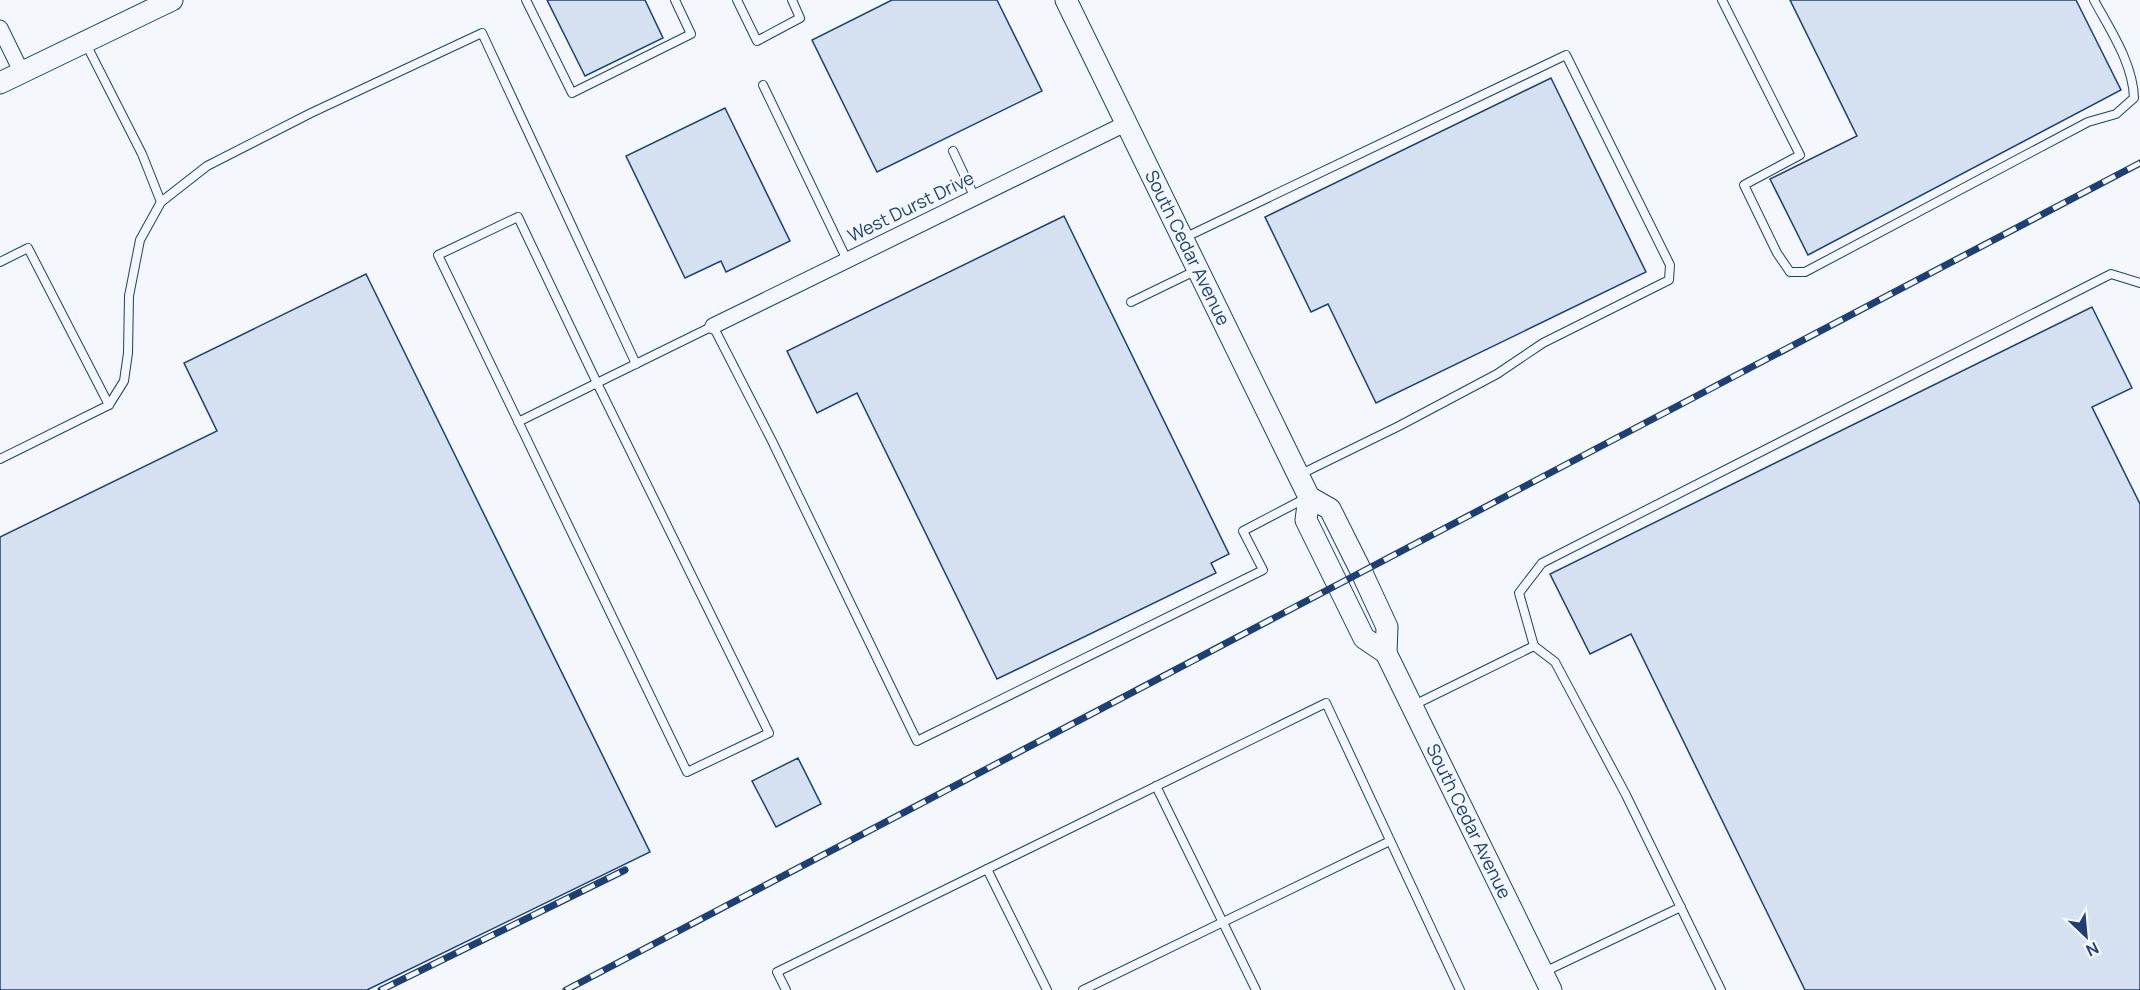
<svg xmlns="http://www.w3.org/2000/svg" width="2140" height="990" viewBox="0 0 2140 990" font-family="Manrope,sans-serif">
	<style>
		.building { fill: #d5e0f0; stroke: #1d3f73; stroke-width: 1.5 }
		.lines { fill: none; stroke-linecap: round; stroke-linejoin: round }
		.service-casing { stroke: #1d3f73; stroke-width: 10 }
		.minor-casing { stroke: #1d3f73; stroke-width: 17 }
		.secondary-casing { stroke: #1d3f73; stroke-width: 23 }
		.service { stroke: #f4f7fb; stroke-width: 8 }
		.minor { stroke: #f4f7fb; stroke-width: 15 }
		.secondary { stroke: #f4f7fb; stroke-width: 21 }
		.rail-casing { stroke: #1d3f73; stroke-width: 7 }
		.rail { stroke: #f4f7fb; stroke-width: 4.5; stroke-dasharray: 14; stroke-linecap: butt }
		.labels { text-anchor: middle; stroke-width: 4.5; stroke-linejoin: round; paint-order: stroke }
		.street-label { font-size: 18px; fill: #1d3f73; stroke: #f4f7fb }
	</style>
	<rect width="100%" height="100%" fill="#f4f7fb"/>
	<!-- building -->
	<g class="building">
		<polygon points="547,0 645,0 663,38 585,76"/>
		<polygon points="892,0 997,0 1042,91 877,172 812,40"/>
		<polygon points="1790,0 2076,0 2121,90 1808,255 1770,179 1857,136"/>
		<polygon points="1551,78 1646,272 1376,403 1328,304 1311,312 1265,217"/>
		<polygon points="725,108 790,241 726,272 721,261 685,278 626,156"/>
		<polygon points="1064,216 1229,554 1211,563 1216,573 997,679 857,393 817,413 787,351"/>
		<polygon points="366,274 650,852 367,990 0,990 0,537 217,431 184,363"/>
		<polygon points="2092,307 2132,388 2092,407 2140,504 2140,990 1805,990 1631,634 1590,654 1550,574"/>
		<polygon points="798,758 821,804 776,827 752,781"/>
	</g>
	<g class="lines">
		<!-- service casing -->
		<g class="service-casing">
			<g id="service">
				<polyline points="526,0 572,93 691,34 675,0"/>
				<polyline points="737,0 757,41 800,18 792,0"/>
				<path d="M 1722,0 L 1800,155 L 1744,185 L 1777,253 L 1790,272 L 1805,272 L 2088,122 L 2116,114 L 2134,98 C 2133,63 2110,30 2094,0"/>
				<polyline points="86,44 142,154 161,202"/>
				<polyline points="763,85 847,260"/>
				<polyline points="953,151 975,198"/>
				<polyline points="1184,238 1566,55 1670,265 1669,280 1543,343 1497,374 1399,426 1299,475"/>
				<polyline points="0,262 28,248 109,405"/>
				<polyline points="1131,302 1197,270"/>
				<polyline points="518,422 597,383 518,217 438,255 687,772 769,733 597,383 713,326 772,441 917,741 1263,570 1243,531 1306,498"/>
				<polyline points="0,459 109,405 124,381 128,353 129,296 140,240 161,202 207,166 311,113 482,33 636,364"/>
				<polyline points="1414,705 1534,646"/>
				<polyline points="1156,786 1256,990"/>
				<polyline points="987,869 1047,990"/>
				<polyline points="1544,972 1681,907"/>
				<polyline points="786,990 777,972 1326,703 1460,990"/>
				<polyline points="1083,990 1390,841"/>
				<polyline points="1721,990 1626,795 1555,662 1534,646 1519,593 1542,563 2111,274 2140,283"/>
			</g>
		</g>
		<!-- minor casing -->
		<g class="minor-casing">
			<g id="minor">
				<polyline points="0,28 22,73"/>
				<polyline points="713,326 1127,123"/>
			</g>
		</g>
		<!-- secondary casing -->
		<g class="secondary-casing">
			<g id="secondary">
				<path id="s1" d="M 1066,0 L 1309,497 L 1330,509 L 1362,573 L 1387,627 L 1386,653 L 1551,990"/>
				<polyline points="0,83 172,0"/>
				<polyline points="1309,497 1306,520 1364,638 1386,653"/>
			</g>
		</g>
		<!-- service -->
		<use href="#service" class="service"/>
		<!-- minor -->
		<use href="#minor" class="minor"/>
		<!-- secondary -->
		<use href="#secondary" class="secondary"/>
		<!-- rail casing -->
		<g class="rail-casing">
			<g id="rail">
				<polyline points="381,990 625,870"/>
				<polyline points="566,990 2140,163"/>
			</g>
		</g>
		<!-- rail -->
		<use href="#rail" class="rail"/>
	</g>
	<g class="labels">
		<!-- street labels -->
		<g class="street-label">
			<text transform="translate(911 207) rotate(-26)" y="6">West Durst Drive</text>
			<text dy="6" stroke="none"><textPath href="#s1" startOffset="276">South Cedar Avenue</textPath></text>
			<text dy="6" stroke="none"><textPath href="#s1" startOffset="922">South Cedar Avenue</textPath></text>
		</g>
	</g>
	<!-- north arrow -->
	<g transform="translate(2086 936) rotate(154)" stroke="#f4f7fb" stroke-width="4.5" paint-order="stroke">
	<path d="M0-4.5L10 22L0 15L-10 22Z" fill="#1d3f73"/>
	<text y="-9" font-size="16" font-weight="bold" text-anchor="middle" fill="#1d3f73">N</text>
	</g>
</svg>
